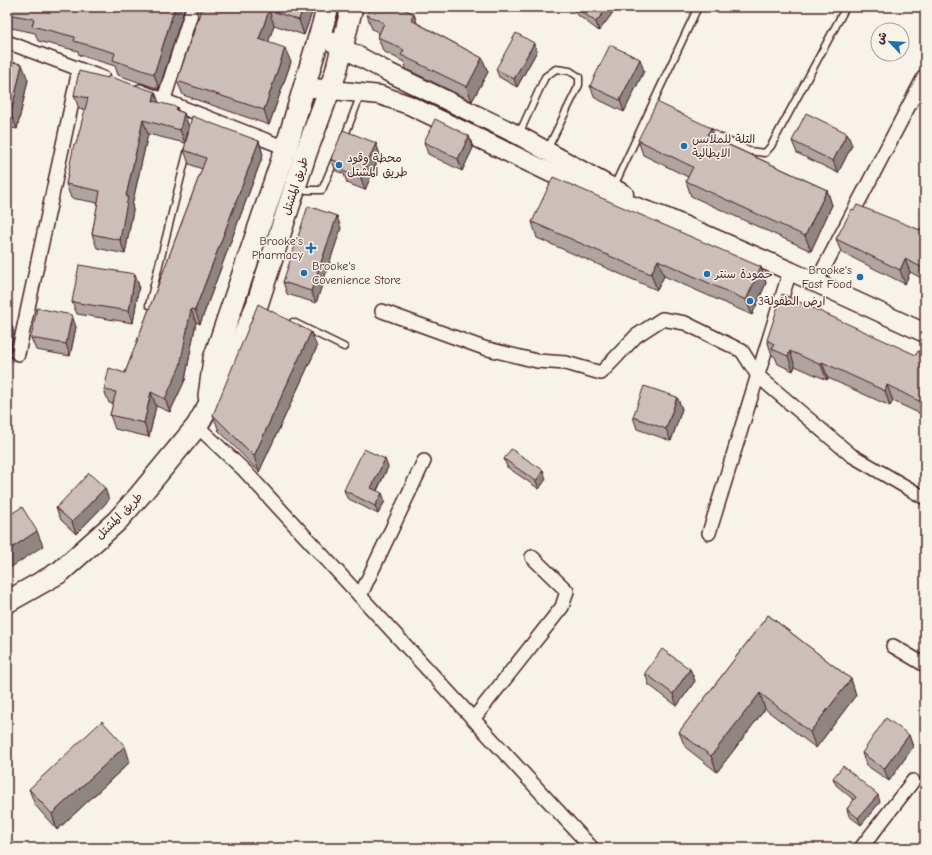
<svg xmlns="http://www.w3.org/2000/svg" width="932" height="855" viewBox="0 0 932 855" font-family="'Comic Neue','Playpen Sans Arabic',sans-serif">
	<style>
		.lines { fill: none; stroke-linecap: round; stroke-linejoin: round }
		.service-casing { stroke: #4a1f2b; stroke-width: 9 }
		.minor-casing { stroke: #4a1f2b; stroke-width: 16 }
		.secondary-casing { stroke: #4a1f2b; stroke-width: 21 }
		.primary-casing { stroke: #4a1f2b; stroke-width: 24 }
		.service { stroke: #f7f3e8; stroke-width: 6 }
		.minor { stroke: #f7f3e8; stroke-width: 13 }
		.secondary { stroke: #f7f3e8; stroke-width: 18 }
		.primary { stroke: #f7f3e8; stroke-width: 21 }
		.wall { fill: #afa49f; stroke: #4a1f2b }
		.shaded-wall { fill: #8f8682; stroke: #4a1f2b }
		.building { fill: #ccbfb9; stroke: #4a1f2b }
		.poi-dot { fill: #1f6fb2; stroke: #f7f3e8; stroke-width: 1.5 }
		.labels { text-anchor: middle; stroke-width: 3; stroke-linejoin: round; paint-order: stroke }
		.poi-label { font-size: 12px; fill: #4a1f2b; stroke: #f7f3e8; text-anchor: start }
		.street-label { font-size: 12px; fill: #4a1f2b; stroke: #f7f3e8 }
	</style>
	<rect width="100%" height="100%" fill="#f7f3e8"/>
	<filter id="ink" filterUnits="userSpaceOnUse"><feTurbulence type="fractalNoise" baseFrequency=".025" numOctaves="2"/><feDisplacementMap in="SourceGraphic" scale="8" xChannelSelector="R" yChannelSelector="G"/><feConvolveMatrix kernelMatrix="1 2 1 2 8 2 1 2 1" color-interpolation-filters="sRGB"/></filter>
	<g filter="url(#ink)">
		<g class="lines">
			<!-- service casing -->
			<g class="service-casing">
				<g id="service">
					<polyline points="705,130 749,151 765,153 771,146 846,7"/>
					<polyline points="519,134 545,77 556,69 570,71 579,77 579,85 547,150"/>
					<polyline points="344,138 361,94"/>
					<polyline points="614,186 698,7"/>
					<polyline points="298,190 322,190 336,157"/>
					<polyline points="149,305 188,149"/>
					<polyline points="293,322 344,347"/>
				</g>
			</g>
			<!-- minor casing -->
			<g class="minor-casing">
				<g id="minor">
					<polyline points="7,42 103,78"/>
					<polyline points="140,91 286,148"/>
					<polyline points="164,99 193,7"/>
					<polyline points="816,283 925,75"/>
					<polyline points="382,311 484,348 537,361 566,363 601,373 636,336 662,319 685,323 742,351 758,376 851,455 925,498"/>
					<polyline points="18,354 79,70"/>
					<polyline points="197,426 244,470 592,848"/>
					<polyline points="709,533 790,271"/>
					<polyline points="360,596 424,461"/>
					<polyline points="893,646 925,665"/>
					<polyline points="474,718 562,607 567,591 532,557"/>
					<polyline points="861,848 913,781"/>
				</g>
			</g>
			<!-- secondary casing -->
			<g class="secondary-casing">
				<g id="secondary">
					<polyline points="319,35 388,72 518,135 624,194"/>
					<polyline points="304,87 380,95 409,105 578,186 667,218 790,271 925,333"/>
				</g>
			</g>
			<!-- primary casing -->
			<g class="primary-casing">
				<g id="primary">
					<polyline points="209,396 214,359 286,148 328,7"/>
					<polyline points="7,602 60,572 117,521 140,495 197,426 231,366 257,305 306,153 336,72 352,7"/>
				</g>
			</g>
			<!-- service -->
			<use href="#service" class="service"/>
			<!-- minor -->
			<use href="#minor" class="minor"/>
			<!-- secondary -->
			<use href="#secondary" class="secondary"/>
			<!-- primary -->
			<use href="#primary" class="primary"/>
		</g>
		<!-- wall -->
		<g class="wall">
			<polygon points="7,7 185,7 159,89 118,75 115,66 79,55 78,51 38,41 35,33 7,27"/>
			<polygon points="195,7 314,7 304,35 274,25 268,42 291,62 269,125 183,95 177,81 199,17 198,17"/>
			<polygon points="573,7 617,7 599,31 575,13"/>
			<polygon points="414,14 417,23 482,58 488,72 472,101 406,69 404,62 383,51 378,37 379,33 372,29 367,15"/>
			<polygon points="534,43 537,51 517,87 499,77 496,69"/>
			<polygon points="7,61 28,80 17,129 7,127"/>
			<polygon points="644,71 624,112 595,98 590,86"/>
			<polygon points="155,92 159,103 184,113 189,127 185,143 148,134 132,205 133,210 125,254 97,248 92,234 98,203 71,198 66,184 85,110 79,109 74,95"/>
			<polygon points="469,136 473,148 462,171 428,154 424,142"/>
			<polygon points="714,138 827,190 832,205 811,251 691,196 686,181 688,177 643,155 638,140"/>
			<polygon points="259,141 263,155 200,324 196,322 185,380 170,412 156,406 149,437 115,429 110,415 113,404 109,403 104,390 125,373 202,169 189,164 184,150"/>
			<polygon points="792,141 852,145 838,173 797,153"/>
			<polygon points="376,143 380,155 365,190 347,183 344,174 336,171 331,159"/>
			<polygon points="854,210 920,230 925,221 925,280 910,272 905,284 841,252 836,239"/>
			<polygon points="532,222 761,267 766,283 752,315 664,276 657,290 537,238"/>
			<polygon points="341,228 316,303 287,294 283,282"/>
			<polygon points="135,274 139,286 133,323 77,314 72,302"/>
			<polygon points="76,327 70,356 36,350 31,338"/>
			<polygon points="767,340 916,355 925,355 925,416 893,401 890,406 828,378 827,380 795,366 793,371 778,364 775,357 772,355"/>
			<polygon points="317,347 259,472 219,431 213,415"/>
			<polygon points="677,397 682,409 671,441 637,429 633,417"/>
			<polygon points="504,459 546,479 539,489 507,467"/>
			<polygon points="388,467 377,491 385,501 378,514 347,498 344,490"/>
			<polygon points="109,500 76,534 61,520 56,508"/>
			<polygon points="768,615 851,679 856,695 816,748 765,709 717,772 685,747 679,732"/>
			<polygon points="690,669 695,681 677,706 649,685 645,673"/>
			<polygon points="909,735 913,747 889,781 866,765 862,753"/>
			<polygon points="130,762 57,830 35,805 29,789"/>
			<polygon points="833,778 880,802 861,825 849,816 847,809 854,800 836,785"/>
		</g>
		<!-- shaded-wall -->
		<g class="shaded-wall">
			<polygon points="175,7 185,7 159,89 154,74"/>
			<polygon points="303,7 314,7 304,35 299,20"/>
			<polygon points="608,7 617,7 599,31 596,22"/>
			<polygon points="269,10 274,25 265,53 259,39"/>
			<polygon points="414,14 419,29 411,20"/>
			<polygon points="534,43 537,51 517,87 514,79"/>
			<polygon points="285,48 291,62 269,125 264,110"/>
			<polygon points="482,58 488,72 472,101 467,87"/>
			<polygon points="640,59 644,71 624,112 620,100"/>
			<polygon points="22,64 28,80 17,129 11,114"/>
			<polygon points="155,92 160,106 153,101"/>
			<polygon points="177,107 182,121 184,113 189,127 185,143 180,130 176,110"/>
			<polygon points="143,120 148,134 132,205 133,210 125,254 120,240 126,196"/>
			<polygon points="711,128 716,143 707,135"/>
			<polygon points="847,133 852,145 838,173 833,161"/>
			<polygon points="469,136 473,148 462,171 458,159"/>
			<polygon points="259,141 263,155 200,324 195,310"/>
			<polygon points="376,143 380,155 365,190 361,178"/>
			<polygon points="827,190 832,205 811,251 805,236"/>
			<polygon points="337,216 341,228 316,303 311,291"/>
			<polygon points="905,259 910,272 905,284 900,270"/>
			<polygon points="658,260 664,276 657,290 651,274"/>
			<polygon points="761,267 766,283 752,315 746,300"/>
			<polygon points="135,274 139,286 133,323 129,311"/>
			<polygon points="191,309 196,322 185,380 170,412 165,399"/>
			<polygon points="72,315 76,327 70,356 66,344"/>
			<polygon points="10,320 14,332 10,352 11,358 7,374 7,335"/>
			<polygon points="311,332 317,347 259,472 254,456"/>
			<polygon points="790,351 795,366 793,371 788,356"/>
			<polygon points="822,362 828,378 827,380 821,365"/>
			<polygon points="887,385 893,401 890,406 885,391"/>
			<polygon points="151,392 156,406 149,437 144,423"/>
			<polygon points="677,397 682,409 671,441 666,429"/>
			<polygon points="385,459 388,467 374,496 371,488"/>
			<polygon points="543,470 546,479 539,489 536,481"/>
			<polygon points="105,488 109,500 76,534 72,522"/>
			<polygon points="382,493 385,501 378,514 375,506"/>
			<polygon points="37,531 43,546 7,570 7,551"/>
			<polygon points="690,669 695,681 677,706 673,694"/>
			<polygon points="851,679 856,695 816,748 810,732"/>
			<polygon points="760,693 765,709 717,772 711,756"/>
			<polygon points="909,735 913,747 889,781 884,769"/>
			<polygon points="125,746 130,762 57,830 52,814"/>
			<polygon points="878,795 880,802 861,825 858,818"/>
		</g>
		<!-- building -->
		<g class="building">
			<polygon points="7,7 175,7 154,74 113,60 115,53 74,41 75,37 32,26 34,19 7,14"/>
			<polygon points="202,7 303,7 299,20 269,10 259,39 285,48 264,110 177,81"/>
			<polygon points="370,7 400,7 414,14 411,20 482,58 467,87 401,55 404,50 378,37 384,23 367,15"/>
			<polygon points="575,7 608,7 596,22"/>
			<polygon points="516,33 534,43 514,79 496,69"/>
			<polygon points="610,45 640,59 620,100 590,86"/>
			<polygon points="7,61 22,64 11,114 7,113"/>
			<polygon points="79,71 108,78 108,76 155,92 153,101 177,107 176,110 184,113 180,130 143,120 126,196 128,196 120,240 92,234 100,191 66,184 74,144 76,144 88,98 74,95"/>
			<polygon points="657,102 711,128 707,135 827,190 805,236 686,181 693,167 638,140"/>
			<polygon points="806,113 847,133 833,161 792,141"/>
			<polygon points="192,116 259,141 195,310 191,309 180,366 165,399 151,392 144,423 110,415 116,392 104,390 109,368 125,373 206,158 184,150"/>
			<polygon points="435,119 469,136 458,159 424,142"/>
			<polygon points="343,130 376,143 361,178 343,171 345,165 331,159"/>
			<polygon points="553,177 761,267 746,300 658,260 651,274 532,222"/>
			<polygon points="857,205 920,230 925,221 925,269 905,259 900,270 836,239 852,209 854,210"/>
			<polygon points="308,206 337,216 311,291 283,282"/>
			<polygon points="79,265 135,274 129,311 72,302"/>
			<polygon points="782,294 916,355 918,351 925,355 925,404 887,385 885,391 822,362 821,365 790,351 788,356 772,349 774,344 767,340"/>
			<polygon points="258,304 311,332 254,456 213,415"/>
			<polygon points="37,308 72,315 66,344 31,338"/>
			<polygon points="7,320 10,320 7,335"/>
			<polygon points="644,386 677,397 666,429 633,417"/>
			<polygon points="364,449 385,459 371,488 382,493 375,506 344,490"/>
			<polygon points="511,449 543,470 536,481 504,459"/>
			<polygon points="89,473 105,488 72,522 56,508"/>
			<polygon points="22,507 37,531 7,551 7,510 8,509 11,514"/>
			<polygon points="768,615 851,679 810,732 760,693 711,756 679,732"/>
			<polygon points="662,649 690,669 673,694 645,673"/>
			<polygon points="886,718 909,735 884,769 862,753"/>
			<polygon points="102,721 125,746 52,814 29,789"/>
			<polygon points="843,766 878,795 858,818 847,809 856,797 833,778"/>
		</g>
	</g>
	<!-- markers -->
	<g class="poi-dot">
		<circle cx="684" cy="146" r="4"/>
		<circle cx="339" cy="165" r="4"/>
		<path d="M309 242h4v4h4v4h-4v4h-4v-4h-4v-4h4z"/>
		<circle cx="304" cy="273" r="4"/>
		<circle cx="707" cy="274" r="4"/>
		<circle cx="860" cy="277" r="4"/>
		<circle cx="750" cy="301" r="4"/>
	</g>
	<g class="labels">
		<!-- poi labels -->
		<g class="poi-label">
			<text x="692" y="143">التلة للملابس<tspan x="692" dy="14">الايطالية</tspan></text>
			<text x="347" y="162">محطة وقود<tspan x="347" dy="14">طريق المشتل</tspan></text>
			<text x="303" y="245" text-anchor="end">Brooke's<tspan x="303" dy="14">Pharmacy</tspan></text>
			<text x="312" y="270">Brooke's<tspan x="312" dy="14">Covenience Store</tspan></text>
			<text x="852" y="274" text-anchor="end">Brooke's<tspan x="852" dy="14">Fast Food</tspan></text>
			<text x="715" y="278">حمودة سنتر</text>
			<text x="758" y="305">ارض الطفولة3</text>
		</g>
		<!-- street labels -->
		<g class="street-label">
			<text transform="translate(295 186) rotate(-72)" y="4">طريق المشتل</text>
			<text transform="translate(119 516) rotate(-45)" y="4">طريق المشتل</text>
		</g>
	</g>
	<!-- margin -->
	<rect width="932" height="855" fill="none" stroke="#f7f3e8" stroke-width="24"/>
	<rect x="12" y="12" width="908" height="831" fill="none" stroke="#4a1f2b" stroke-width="1.5" filter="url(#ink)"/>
	<!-- north arrow -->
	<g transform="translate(890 42) rotate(295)"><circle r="19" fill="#f7f3e8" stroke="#b29e9c"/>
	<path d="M0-3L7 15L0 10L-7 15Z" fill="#1f6fb2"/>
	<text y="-6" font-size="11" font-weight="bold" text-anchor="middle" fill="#4a1f2b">ش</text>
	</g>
</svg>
